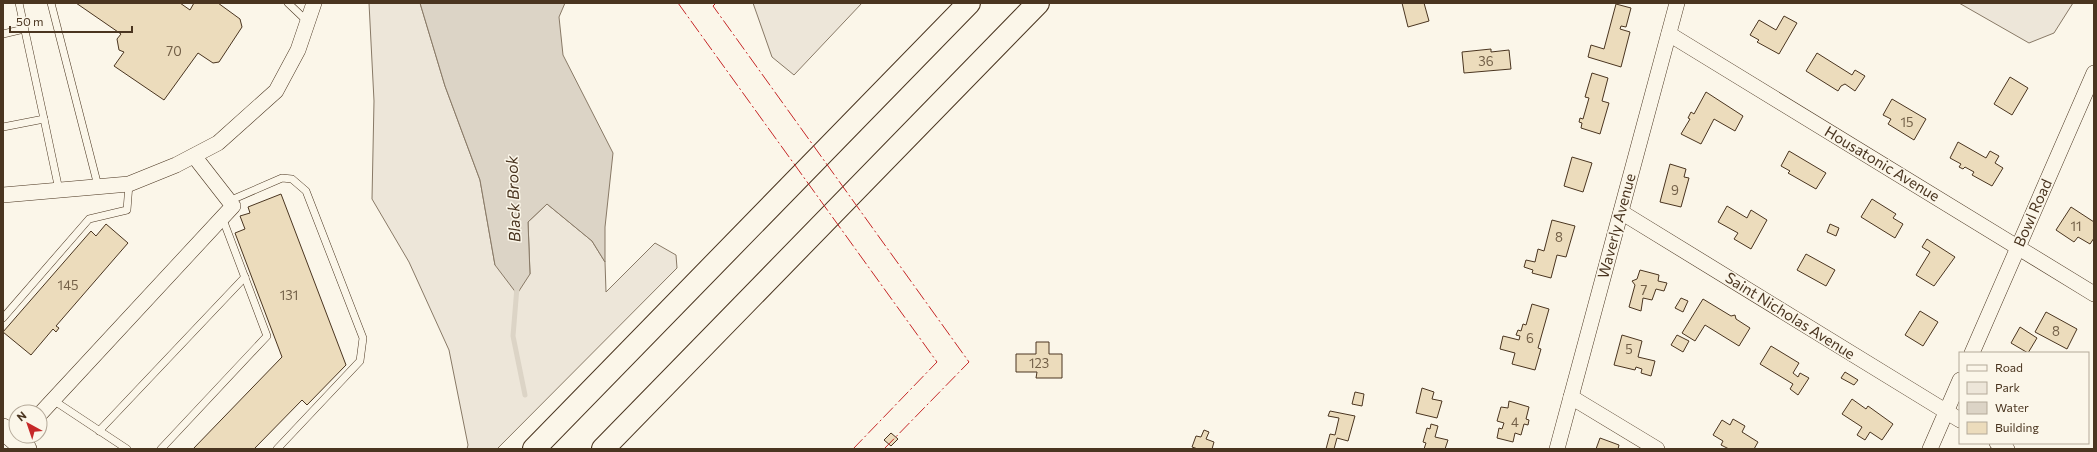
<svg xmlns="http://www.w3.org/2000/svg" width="2097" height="452" viewBox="0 0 2097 452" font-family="Commissioner,sans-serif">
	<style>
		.green { fill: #ede6d9; stroke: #887966 }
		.water { fill: #dcd4c6; stroke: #887966 }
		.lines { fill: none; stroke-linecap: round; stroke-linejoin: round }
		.stream { stroke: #dcd4c6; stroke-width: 5 }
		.building { fill: #ecdcbc; stroke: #4a3520 }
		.service-casing { stroke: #4a3520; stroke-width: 8 }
		.minor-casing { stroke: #4a3520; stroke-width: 16 }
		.secondary-casing { stroke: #4a3520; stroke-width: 22 }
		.motorway-casing { stroke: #4a3520; stroke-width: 24 }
		.service { stroke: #fbf6e9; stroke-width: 7 }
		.minor { stroke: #fbf6e9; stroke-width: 15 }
		.secondary { stroke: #fbf6e9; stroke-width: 21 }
		.motorway { stroke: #fbf6e9; stroke-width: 22 }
		.power { stroke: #c62828; stroke-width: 1; stroke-dasharray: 14 3 2 3; stroke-linecap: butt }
		.labels { text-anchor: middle; stroke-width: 3; stroke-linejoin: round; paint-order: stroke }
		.number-label { font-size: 13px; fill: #725f47 }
		.street-label { font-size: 15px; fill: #4a3520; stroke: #fbf6e9 }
		.water-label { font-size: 16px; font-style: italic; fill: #4a3520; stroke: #fbf6e9 }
	</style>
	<rect width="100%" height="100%" fill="#fbf6e9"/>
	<!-- green -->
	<g class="green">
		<polygon points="369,3 420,3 445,86 480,180 495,265 530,274 528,222 547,204 592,241 605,262 606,292 655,243 676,255 677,268 497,449 467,449 468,445 449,350 409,262 372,199 374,101"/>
		<polygon points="753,3 862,3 794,75 772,57"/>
		<polygon points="1959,3 2073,3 2054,33 2029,43"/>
	</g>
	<!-- water -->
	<polygon class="water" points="420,3 565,3 559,17 563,55 613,153 605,227 605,262 592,241 547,204 528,222 530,274 517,294 495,265 480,180 445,86"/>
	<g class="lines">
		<!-- stream -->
		<polyline class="stream" points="517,287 513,336 525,395"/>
	</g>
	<!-- building -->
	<g class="building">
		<polygon points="76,3 180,3 190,10 194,3 218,3 240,19 242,27 219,62 213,63 198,53 164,100 114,66 124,52 119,50 117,39 121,34"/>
		<polygon points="1402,3 1424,3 1429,21 1408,27"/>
		<polygon points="1616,4 1631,8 1626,27 1621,26 1620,29 1630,32 1621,67 1588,57 1591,45 1604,49"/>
		<polygon points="1784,16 1797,23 1779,54 1757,42 1759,40 1750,35 1759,20 1776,30"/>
		<polygon points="1491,49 1491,52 1509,50 1511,69 1464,73 1462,52"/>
		<polygon points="1817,53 1852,75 1855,70 1865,76 1855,91 1845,84 1841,86 1838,91 1806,71"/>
		<polygon points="1592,73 1608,78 1602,101 1609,103 1600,134 1581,128 1582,123 1579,122 1580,118 1583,119 1589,98 1585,97"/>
		<polygon points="2010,77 2028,88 2012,115 1994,104"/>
		<polygon points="1706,92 1743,116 1735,131 1714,119 1701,144 1681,134 1690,119 1688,118 1691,112 1694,114"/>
		<polygon points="1892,99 1926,119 1914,140 1888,124 1891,119 1883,115"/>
		<polygon points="1958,142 1986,158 1990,151 1999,156 1995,163 2003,168 1992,186 1972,175 1974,172 1965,167 1963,169 1959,167 1961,164 1950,158"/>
		<polygon points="1789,151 1826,173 1816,189 1788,173 1790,171 1781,166"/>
		<polygon points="1572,157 1592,163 1583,192 1564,186"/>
		<polygon points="1670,164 1686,169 1684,177 1689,178 1681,207 1660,202"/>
		<polygon points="281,194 346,365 307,405 302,400 254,449 193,449 282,357 235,233 245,229 240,216 250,213 248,207"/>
		<polygon points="1872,199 1896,214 1893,218 1903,224 1895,238 1861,217"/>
		<polygon points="1727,206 1747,218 1751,210 1767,220 1751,249 1734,239 1738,233 1718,222"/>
		<polygon points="2071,207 2094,222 2094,238 2090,244 2078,237 2074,242 2056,230"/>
		<polygon points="1552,220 1575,226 1566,257 1557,255 1551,278 1532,273 1533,270 1524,267 1526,260 1535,262 1538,249 1544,251"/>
		<polygon points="106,224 128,243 56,326 59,328 56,332 53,329 31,355 3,332 91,231 96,236"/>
		<polygon points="1830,224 1839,228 1836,236 1827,232"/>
		<polygon points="1927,239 1955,257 1934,286 1916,275 1930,252 1922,247"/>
		<polygon points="1806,254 1835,270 1826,286 1797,270"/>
		<polygon points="1640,270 1659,275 1658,281 1667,283 1664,291 1656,289 1652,300 1643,298 1641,311 1629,307 1635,285 1632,281 1637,279"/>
		<polygon points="1681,298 1688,301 1683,312 1675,308"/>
		<polygon points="1703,299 1731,316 1735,315 1736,319 1750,328 1739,346 1705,325 1695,341 1682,333"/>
		<polygon points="1532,304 1549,309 1538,348 1541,349 1535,370 1512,364 1515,353 1500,349 1503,336 1519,340 1520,336 1516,335 1518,330 1521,331 1523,324 1526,325"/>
		<polygon points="1920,311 1938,322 1923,346 1905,335"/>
		<polygon points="2046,312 2077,329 2067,349 2035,332"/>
		<polygon points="2020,327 2037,338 2028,353 2011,343"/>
		<polygon points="1622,335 1642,341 1638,357 1655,361 1651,376 1641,373 1642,369 1636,367 1635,370 1614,365"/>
		<polygon points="1677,335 1689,341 1683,352 1671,345"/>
		<polygon points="1036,342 1049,342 1049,354 1062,354 1062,378 1036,378 1037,372 1016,372 1016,354 1036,354"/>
		<polygon points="1771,346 1799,363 1793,373 1798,377 1800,373 1809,378 1798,395 1790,389 1793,384 1760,364"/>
		<polygon points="1845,372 1858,380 1854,385 1841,378"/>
		<polygon points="1422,388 1434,392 1432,399 1442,401 1437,418 1416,413"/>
		<polygon points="1355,392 1364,394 1362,406 1352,404"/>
		<polygon points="1852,399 1866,409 1868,406 1893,424 1882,440 1870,432 1865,440 1857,435 1862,427 1842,414"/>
		<polygon points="1509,401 1529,407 1526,419 1529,420 1528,425 1524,424 1521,435 1515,433 1513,442 1497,438 1499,428 1502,429 1504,423 1497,421 1501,407 1508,408"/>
		<polygon points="1330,411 1355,416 1348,441 1337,438 1334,449 1326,449 1330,434 1335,435 1339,418 1328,416"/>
		<polygon points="1733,419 1745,426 1742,432 1758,442 1754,449 1729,449 1721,445 1723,441 1713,435 1722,420 1730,425"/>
		<polygon points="1431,424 1438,426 1435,437 1448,440 1445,449 1424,449 1426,443 1423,442 1427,428 1430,429"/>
		<polygon points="1204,430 1209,432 1206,439 1214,442 1212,449 1198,449 1192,447 1196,436 1201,437"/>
		<polygon points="891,433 898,439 891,446 884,440"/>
		<polygon points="1600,438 1619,445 1618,449 1596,449"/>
	</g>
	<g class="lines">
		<!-- service casing -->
		<g class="service-casing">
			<g id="service">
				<polyline points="51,3 98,186"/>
				<polyline points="288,3 308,22"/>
				<polyline points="3,34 24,29"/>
				<polyline points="44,119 59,190"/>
				<polyline points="3,127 44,119 19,3"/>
				<polyline points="229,201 282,178 292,179 306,191 363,338 360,361 277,449"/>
				<polyline points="3,318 89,219 127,210 129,184"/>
				<polyline points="53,400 127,449"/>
				<polyline points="99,431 245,277"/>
				<polyline points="161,449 267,336 222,217"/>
			</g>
		</g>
		<!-- minor casing -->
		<g class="minor-casing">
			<g id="minor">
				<polyline points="1669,34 2094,294"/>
				<polyline points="3,195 129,184 176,165 218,143 276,91 298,50 314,3"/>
				<polyline points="1621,212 1960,420"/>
				<polyline points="1972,353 2094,73"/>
				<polyline points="1571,397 1657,449"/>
				<polyline points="40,414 233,206 194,156"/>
				<polyline points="1997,443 2007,449"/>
				<polyline points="1557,449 1677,3"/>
				<polyline points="1930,449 1960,380"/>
			</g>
		</g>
		<!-- secondary casing -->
		<g class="secondary-casing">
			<polyline id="secondary" points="3,429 26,449"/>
		</g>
		<!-- motorway casing -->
		<g class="motorway-casing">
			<g id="motorway">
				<polyline points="534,449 969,3"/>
				<polyline points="603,449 1038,3"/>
			</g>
		</g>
		<!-- service -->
		<use href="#service" class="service"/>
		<!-- minor -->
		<use href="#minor" class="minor"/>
		<!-- secondary -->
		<use href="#secondary" class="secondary"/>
		<!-- motorway -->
		<use href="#motorway" class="motorway"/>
		<!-- power -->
		<g class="power">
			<polyline points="678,3 937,362 853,449"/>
			<polyline points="716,3 713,6 969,362 884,449"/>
		</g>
	</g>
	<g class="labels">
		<!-- number labels -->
		<g class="number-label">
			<text x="174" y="56">70</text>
			<text x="1486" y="66">36</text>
			<text x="1907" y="127">15</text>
			<text x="1675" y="195">9</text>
			<text x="2076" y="231">11</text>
			<text x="1559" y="242">8</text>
			<text x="68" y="290">145</text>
			<text x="1644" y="295">7</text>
			<text x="289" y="300">131</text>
			<text x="2056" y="336">8</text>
			<text x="1530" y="343">6</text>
			<text x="1629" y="354">5</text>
			<text x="1039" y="368">123</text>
			<text x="1515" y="427">4</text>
		</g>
		<!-- street labels -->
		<g class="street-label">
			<text transform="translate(1882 164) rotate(31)" y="5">Housatonic Avenue</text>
			<text transform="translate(2033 213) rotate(-66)" y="5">Bowl Road</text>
			<text transform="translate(1617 226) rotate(-75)" y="5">Waverly Avenue</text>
			<text transform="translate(1790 316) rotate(32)" y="5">Saint Nicholas Avenue</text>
		</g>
		<!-- water labels -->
		<g class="water-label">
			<text transform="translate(513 199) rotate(-92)" y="6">Black Brook</text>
		</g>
	</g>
	<!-- border -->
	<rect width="2097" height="452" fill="none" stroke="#4a3520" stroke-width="8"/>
	<!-- legend -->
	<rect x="1959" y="352" width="130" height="92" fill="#fbf6e9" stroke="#b4a999"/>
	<rect x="1967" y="365" width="20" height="6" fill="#fbf6e9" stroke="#b4a999"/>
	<text x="1995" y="372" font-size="12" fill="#4a3520">Road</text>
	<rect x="1967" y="382" width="20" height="12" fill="#ede6d9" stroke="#b4a999"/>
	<text x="1995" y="392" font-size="12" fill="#4a3520">Park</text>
	<rect x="1967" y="402" width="20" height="12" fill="#dcd4c6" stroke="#b4a999"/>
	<text x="1995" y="412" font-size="12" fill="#4a3520">Water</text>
	<rect x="1967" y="422" width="20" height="12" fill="#ecdcbc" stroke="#b4a999"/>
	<text x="1995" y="432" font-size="12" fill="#4a3520">Building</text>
	<!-- north arrow -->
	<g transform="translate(28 424) rotate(320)"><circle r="19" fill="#fbf6e9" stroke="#b4a999"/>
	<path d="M0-3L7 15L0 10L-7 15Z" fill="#c62828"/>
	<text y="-6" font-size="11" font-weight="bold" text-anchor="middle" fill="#4a3520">N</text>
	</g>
	<!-- scale -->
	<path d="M10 26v6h122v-6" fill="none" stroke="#4a3520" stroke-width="2"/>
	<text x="16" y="26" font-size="12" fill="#4a3520" stroke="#fbf6e9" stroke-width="3" paint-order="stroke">50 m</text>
</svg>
